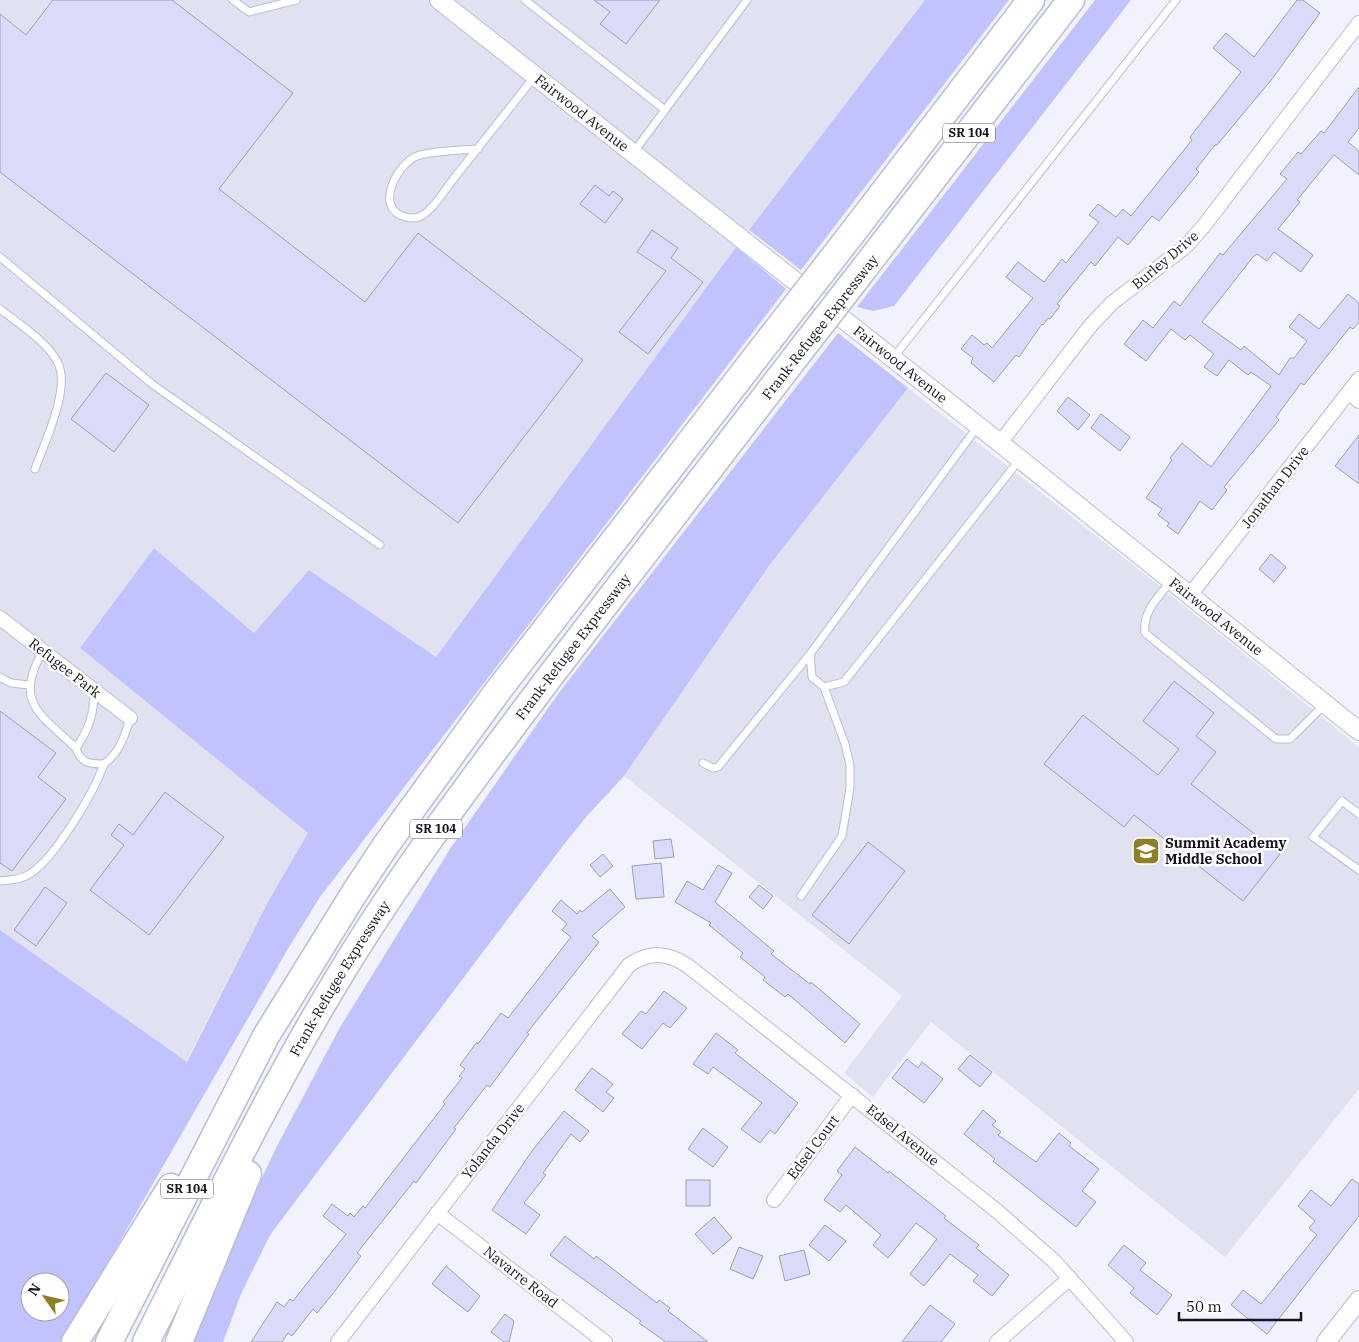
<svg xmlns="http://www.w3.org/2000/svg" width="1359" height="1342" viewBox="0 0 1359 1342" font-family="'IBM Plex Serif',serif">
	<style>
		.built { fill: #e1e2f1 }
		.green { fill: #c0c3fd; fill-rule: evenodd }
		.building { fill: #d9dbf8; stroke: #9c9eb9 }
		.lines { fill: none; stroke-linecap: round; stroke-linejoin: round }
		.service-casing { stroke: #b9bcd7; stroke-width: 9 }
		.minor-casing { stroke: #b9bcd7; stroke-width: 16 }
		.tertiary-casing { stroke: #b9bcd7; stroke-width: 20 }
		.motorway-casing { stroke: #b9bcd7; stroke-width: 29 }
		.service { stroke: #fff; stroke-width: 7 }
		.minor { stroke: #fff; stroke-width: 14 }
		.tertiary { stroke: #fff; stroke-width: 18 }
		.motorway { stroke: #fff; stroke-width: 26 }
		.motorway-bridge-casing { stroke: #b9bcd7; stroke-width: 29; stroke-linecap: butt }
		.motorway-bridge { stroke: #fff; stroke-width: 26 }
		.labels { text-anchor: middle; stroke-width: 5; stroke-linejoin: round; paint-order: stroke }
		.shield { fill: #fff; stroke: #5a5a61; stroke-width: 1 }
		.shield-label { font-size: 12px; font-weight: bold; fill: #13141d }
		.street-label { font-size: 14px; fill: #13141d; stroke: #fff }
		.poi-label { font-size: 14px; font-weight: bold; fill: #13141d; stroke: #fff; text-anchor: start }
	</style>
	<rect width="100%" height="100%" fill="#f1f2fe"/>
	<!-- built -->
	<g class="built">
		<polygon points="0,0 925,0 736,247 436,657 309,570 254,633 154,548 80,648 308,833 270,898 186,1062 0,930"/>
		<polygon points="908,388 1147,576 1359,747 1359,1089 1225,1257 931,1022 873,1097 844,1073 902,996 624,776 770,565"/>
	</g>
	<!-- green -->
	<g class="green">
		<polygon points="925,0 1009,0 801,270 749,230"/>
		<polygon points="1095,0 1131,0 894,306 873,311 857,307"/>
		<path d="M 736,247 L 786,289 L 320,897 L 289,947 L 62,1342 L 0,1342 L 0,930 L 187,1062 L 270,898 L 308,833 L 80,648 L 154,548 L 254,633 L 309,570 L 436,657 ZM 30,1282 L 60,1282 L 60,1312 L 30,1312 Z"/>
		<polygon points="838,333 908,388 769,566 624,776 587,816 565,843 270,1235 241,1294 223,1342 191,1342 204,1301 277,1146 339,1029 450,849 558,694"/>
	</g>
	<!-- building -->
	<g class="building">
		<polygon points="53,0 172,0 293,93 219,189 365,302 418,233 583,360 458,523 0,172 0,14 26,35"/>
		<polygon points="594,0 660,0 626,44 600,24 610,12"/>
		<polygon points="1297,0 1303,0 1320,13 1272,79 1217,145 1215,145 1196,169 1199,172 1159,221 1152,216 1128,245 1118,237 1095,266 1091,262 1057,304 1060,306 1050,319 1048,318 1043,325 1042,324 1019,357 1016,355 994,382 971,363 973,358 961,349 972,335 984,345 987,343 992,348 1033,298 1006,277 1018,262 1044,282 1062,259 1066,263 1099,222 1089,215 1098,204 1116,217 1123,209 1131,216 1192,140 1190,137 1241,72 1213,48 1226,33 1254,57"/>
		<polygon points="1359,87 1359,128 1348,142 1359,151 1359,175 1334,155 1297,200 1300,202 1278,229 1313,255 1301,272 1274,252 1267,261 1257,254 1253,257 1202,322 1241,350 1244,346 1279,375 1290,358 1294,358 1307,341 1289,327 1299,314 1319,329 1348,294 1359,303 1359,322 1353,329 1350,327 1304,385 1301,383 1276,417 1279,420 1224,487 1227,490 1212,510 1200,501 1178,534 1167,526 1169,523 1158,515 1162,509 1146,498 1172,460 1170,458 1182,443 1211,467 1271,386 1251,372 1248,375 1229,360 1217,376 1204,367 1214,354 1190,335 1185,340 1171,329 1146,361 1124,344 1143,320 1153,328 1174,301 1180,306 1220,253 1223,255 1287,179 1280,174 1298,152 1301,154 1321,131 1324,133"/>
		<polygon points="595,185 609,196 613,191 623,199 605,223 580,204"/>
		<polygon points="652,230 678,248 671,258 703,282 648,354 619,332 666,271 637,252"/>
		<polygon points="106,373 149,405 114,452 71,419"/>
		<polygon points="1068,397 1090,415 1078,430 1057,411"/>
		<polygon points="1101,414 1130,437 1120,451 1091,428"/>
		<polygon points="1359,435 1359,484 1335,466"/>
		<polygon points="1271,554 1286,567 1274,582 1259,569"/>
		<polygon points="1174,681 1214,713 1196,736 1216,752 1191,784 1280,854 1243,901 1134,815 1124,827 1044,764 1083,715 1158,775 1179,749 1143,721"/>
		<polygon points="0,711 56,753 38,777 66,799 12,871 0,863"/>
		<polygon points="165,792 224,837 149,935 90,890 124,845 111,835 119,824 133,835"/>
		<polygon points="671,839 674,857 655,859 653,841"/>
		<polygon points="868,842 905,871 849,944 812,915"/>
		<polygon points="603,854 613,866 600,877 590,865"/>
		<polygon points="661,863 664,897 636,899 632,866"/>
		<polygon points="718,865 732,873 715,902 774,951 771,954 810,984 811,982 860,1024 845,1043 788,994 785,997 763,980 765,977 740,957 743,953 709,925 711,923 675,902 687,881 703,890"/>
		<polygon points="759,885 773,896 763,909 749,897"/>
		<polygon points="45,887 67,903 36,946 14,930"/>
		<polygon points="610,889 625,907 592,936 599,942 527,1033 529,1034 490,1087 487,1085 454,1128 456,1129 416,1183 414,1181 357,1253 361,1256 335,1291 317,1313 313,1309 292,1336 288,1333 282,1342 251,1342 277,1302 284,1307 290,1299 293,1301 346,1234 323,1216 332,1204 348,1216 350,1213 354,1217 363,1206 365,1208 445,1104 443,1102 462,1078 459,1076 465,1069 460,1065 477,1042 478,1044 501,1013 508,1018 571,937 562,930 567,924 552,911 561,900 577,914 580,910 582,912"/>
		<polygon points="664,991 687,1008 670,1028 663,1023 642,1049 622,1034 641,1011 646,1014"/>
		<polygon points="716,1033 738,1050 735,1053 798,1103 775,1134 770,1130 760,1143 741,1129 762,1103 713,1067 708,1074 693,1064"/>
		<polygon points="970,1055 992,1072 980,1087 958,1069"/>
		<polygon points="907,1059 918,1068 922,1062 943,1079 924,1103 892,1078"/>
		<polygon points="592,1068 613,1084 606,1092 614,1098 603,1112 575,1090"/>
		<polygon points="983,1110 996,1121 992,1125 1001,1132 998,1135 1036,1162 1059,1133 1071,1143 1069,1146 1099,1169 1082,1191 1096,1202 1076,1227 993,1161 995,1159 964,1134"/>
		<polygon points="564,1111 589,1131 580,1142 571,1134 543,1173 546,1175 524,1203 540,1215 526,1234 492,1210 532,1151"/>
		<polygon points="703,1128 728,1147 713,1167 688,1149"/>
		<polygon points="855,1147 888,1173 889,1171 946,1216 944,1218 979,1245 976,1248 1009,1275 992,1296 973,1281 978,1275 950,1254 924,1286 910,1274 937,1239 916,1223 888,1258 873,1245 881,1235 846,1205 840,1212 824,1200 842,1175 837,1171"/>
		<polygon points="1352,1179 1359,1184 1359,1216 1267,1334 1231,1305 1243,1290 1261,1304 1317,1235 1309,1228 1315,1221 1298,1206 1311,1190 1331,1206"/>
		<rect x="686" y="1180" width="24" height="26"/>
		<polygon points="714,1217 732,1238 713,1254 695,1234"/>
		<polygon points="825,1225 846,1241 829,1261 809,1245"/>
		<polygon points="565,1236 594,1259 596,1256 657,1303 659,1300 670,1308 668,1311 708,1342 666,1342 639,1323 641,1321 550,1255"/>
		<polygon points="1124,1245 1146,1263 1140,1270 1172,1295 1157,1315 1130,1293 1134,1288 1108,1265"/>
		<polygon points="739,1247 763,1256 753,1279 730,1269"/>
		<polygon points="804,1250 810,1274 785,1281 779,1256"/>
		<polygon points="446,1266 480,1296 468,1312 432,1284"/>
		<polygon points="930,1305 955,1324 941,1342 902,1342"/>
		<polygon points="505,1314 514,1321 509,1342 504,1342 491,1332"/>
	</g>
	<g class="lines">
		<!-- service casing -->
		<g class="service-casing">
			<g id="service">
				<polyline points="233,0 249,12 296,0"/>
				<polyline points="525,0 665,110"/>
				<path d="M 478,149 C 463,150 430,151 417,156 C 398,163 373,208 405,217 C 410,218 414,219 419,217 C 433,211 445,189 455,177 C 481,144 508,110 535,76"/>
				<polyline points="633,153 747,0"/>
				<polyline points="0,257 152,384 380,545"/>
				<path d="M 0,309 C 19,324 45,340 57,361 C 72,387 44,444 35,469"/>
				<polyline points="893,358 1176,0"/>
				<polyline points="978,426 810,654 812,677 824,687 844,682 1020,459"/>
				<path d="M 1171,581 C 1159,596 1142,612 1145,633 L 1276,739 L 1290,739 L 1325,704"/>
				<path d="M 43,651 C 13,702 40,714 76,748 C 89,729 94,714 94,692"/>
				<polyline points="0,677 11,683 29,685"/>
				<path d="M 76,748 C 81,763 89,764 104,764 C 120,752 125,736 130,718"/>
				<polyline points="703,763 713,768 718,767 810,654"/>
				<polyline points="1359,814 1342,801 1313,837 1359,870"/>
				<path d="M 0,881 C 9,880 18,880 26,876 C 53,863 94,792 104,764"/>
				<polyline points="801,896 842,836 850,788 850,765 845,744 824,687"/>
			</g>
		</g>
		<!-- minor casing -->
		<g class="minor-casing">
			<g id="minor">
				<polyline points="1349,392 1359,401"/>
				<polyline points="1000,443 1091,325 1112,303 1185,247 1203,227 1359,23"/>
				<polyline points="1190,595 1359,379"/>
				<polyline points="0,618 130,718"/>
				<polyline points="774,1200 852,1095"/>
				<polyline points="437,1213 605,1342"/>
				<path d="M 338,1342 L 629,965 C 650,951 667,952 688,966 L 997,1211 L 1055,1262 L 1126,1342"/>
				<polyline points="997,1342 1070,1278"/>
			</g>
		</g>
		<!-- tertiary casing -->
		<g class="tertiary-casing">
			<g id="tertiary">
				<path id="s1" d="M 439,0 L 1000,443 L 1359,731"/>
				<polyline points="1326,1342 1359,1300"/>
			</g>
		</g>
		<!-- motorway casing -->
		<g class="motorway-casing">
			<g id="motorway">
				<polyline points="843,245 1031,0"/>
				<polyline points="866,266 1071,0"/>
				<polyline points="75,1342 171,1187"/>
				<polyline points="109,1342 266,1036 355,892 386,845 497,692 769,340"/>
				<path id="s2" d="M 146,1342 C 209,1217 270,1089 343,970 C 405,868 477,774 548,679 C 630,572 712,466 794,359"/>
				<polyline points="179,1342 248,1174"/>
			</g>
		</g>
		<!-- service -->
		<use href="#service" class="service"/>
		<!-- minor -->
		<use href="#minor" class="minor"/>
		<!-- tertiary -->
		<use href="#tertiary" class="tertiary"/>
		<!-- motorway -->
		<use href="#motorway" class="motorway"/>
		<!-- motorway-bridge casing -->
		<g class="motorway-bridge-casing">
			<g id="motorway-bridge">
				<polyline points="769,340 843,245"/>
				<polyline points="794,359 866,266"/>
			</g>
		</g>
		<!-- motorway-bridge -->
		<use href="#motorway-bridge" class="motorway-bridge"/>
	</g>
	<!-- icons -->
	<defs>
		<g id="school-square" transform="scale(1.4375)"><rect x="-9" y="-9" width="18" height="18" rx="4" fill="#8d8128" stroke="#fff"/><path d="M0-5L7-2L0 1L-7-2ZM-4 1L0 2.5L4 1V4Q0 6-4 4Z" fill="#fff"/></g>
	</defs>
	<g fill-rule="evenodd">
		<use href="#school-square" x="1146" y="851"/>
	</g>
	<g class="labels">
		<!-- shield labels -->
		<g class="shield">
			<rect x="943" y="123.5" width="52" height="19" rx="4"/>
			<rect x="410" y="819.5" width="52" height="19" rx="4"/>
			<rect x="161" y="1179.5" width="52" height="19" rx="4"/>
		</g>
		<g class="shield-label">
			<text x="969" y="137">SR 104</text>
			<text x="436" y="833">SR 104</text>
			<text x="187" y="1193">SR 104</text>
		</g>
		<!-- street labels -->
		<g class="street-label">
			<text dy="5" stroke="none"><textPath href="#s1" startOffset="182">Fairwood Avenue</textPath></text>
			<text transform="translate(1165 260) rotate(-40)" y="5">Burley Drive</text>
			<text transform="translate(820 327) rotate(-52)" y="5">Frank-Refugee Expressway</text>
			<text dy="5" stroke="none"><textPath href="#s1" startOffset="588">Fairwood Avenue</textPath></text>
			<text transform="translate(1275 487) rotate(-52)" y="5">Jonathan Drive</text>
			<text dy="5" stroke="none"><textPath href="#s1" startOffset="992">Fairwood Avenue</textPath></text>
			<text dy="5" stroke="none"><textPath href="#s2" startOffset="818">Frank-Refugee Expressway</textPath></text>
			<text transform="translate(65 668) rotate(38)" y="5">Refugee Park</text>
			<text dy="5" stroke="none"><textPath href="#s2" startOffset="412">Frank-Refugee Expressway</textPath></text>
			<text transform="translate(903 1135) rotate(39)" y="5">Edsel Avenue</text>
			<text transform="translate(493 1141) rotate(-52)" y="5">Yolanda Drive</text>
			<text transform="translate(813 1147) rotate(-53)" y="5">Edsel Court</text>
			<text transform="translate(521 1277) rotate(38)" y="5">Navarre Road</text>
		</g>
		<!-- poi labels -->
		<g class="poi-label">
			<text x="1165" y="848">Summit Academy<tspan x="1165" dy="16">Middle School</tspan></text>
		</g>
	</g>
	<!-- north arrow -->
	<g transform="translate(45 1297) rotate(304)"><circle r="24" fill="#ffffff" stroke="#a1a1a5"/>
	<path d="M0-4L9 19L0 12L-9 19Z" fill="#8d8128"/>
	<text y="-8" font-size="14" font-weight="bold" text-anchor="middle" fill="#13141d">N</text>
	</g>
	<!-- scale -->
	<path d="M1179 1312v8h122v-8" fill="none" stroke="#13141d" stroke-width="2.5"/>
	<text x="1186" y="1312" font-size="15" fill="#13141d" stroke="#ffffff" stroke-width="4" paint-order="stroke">50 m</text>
</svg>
